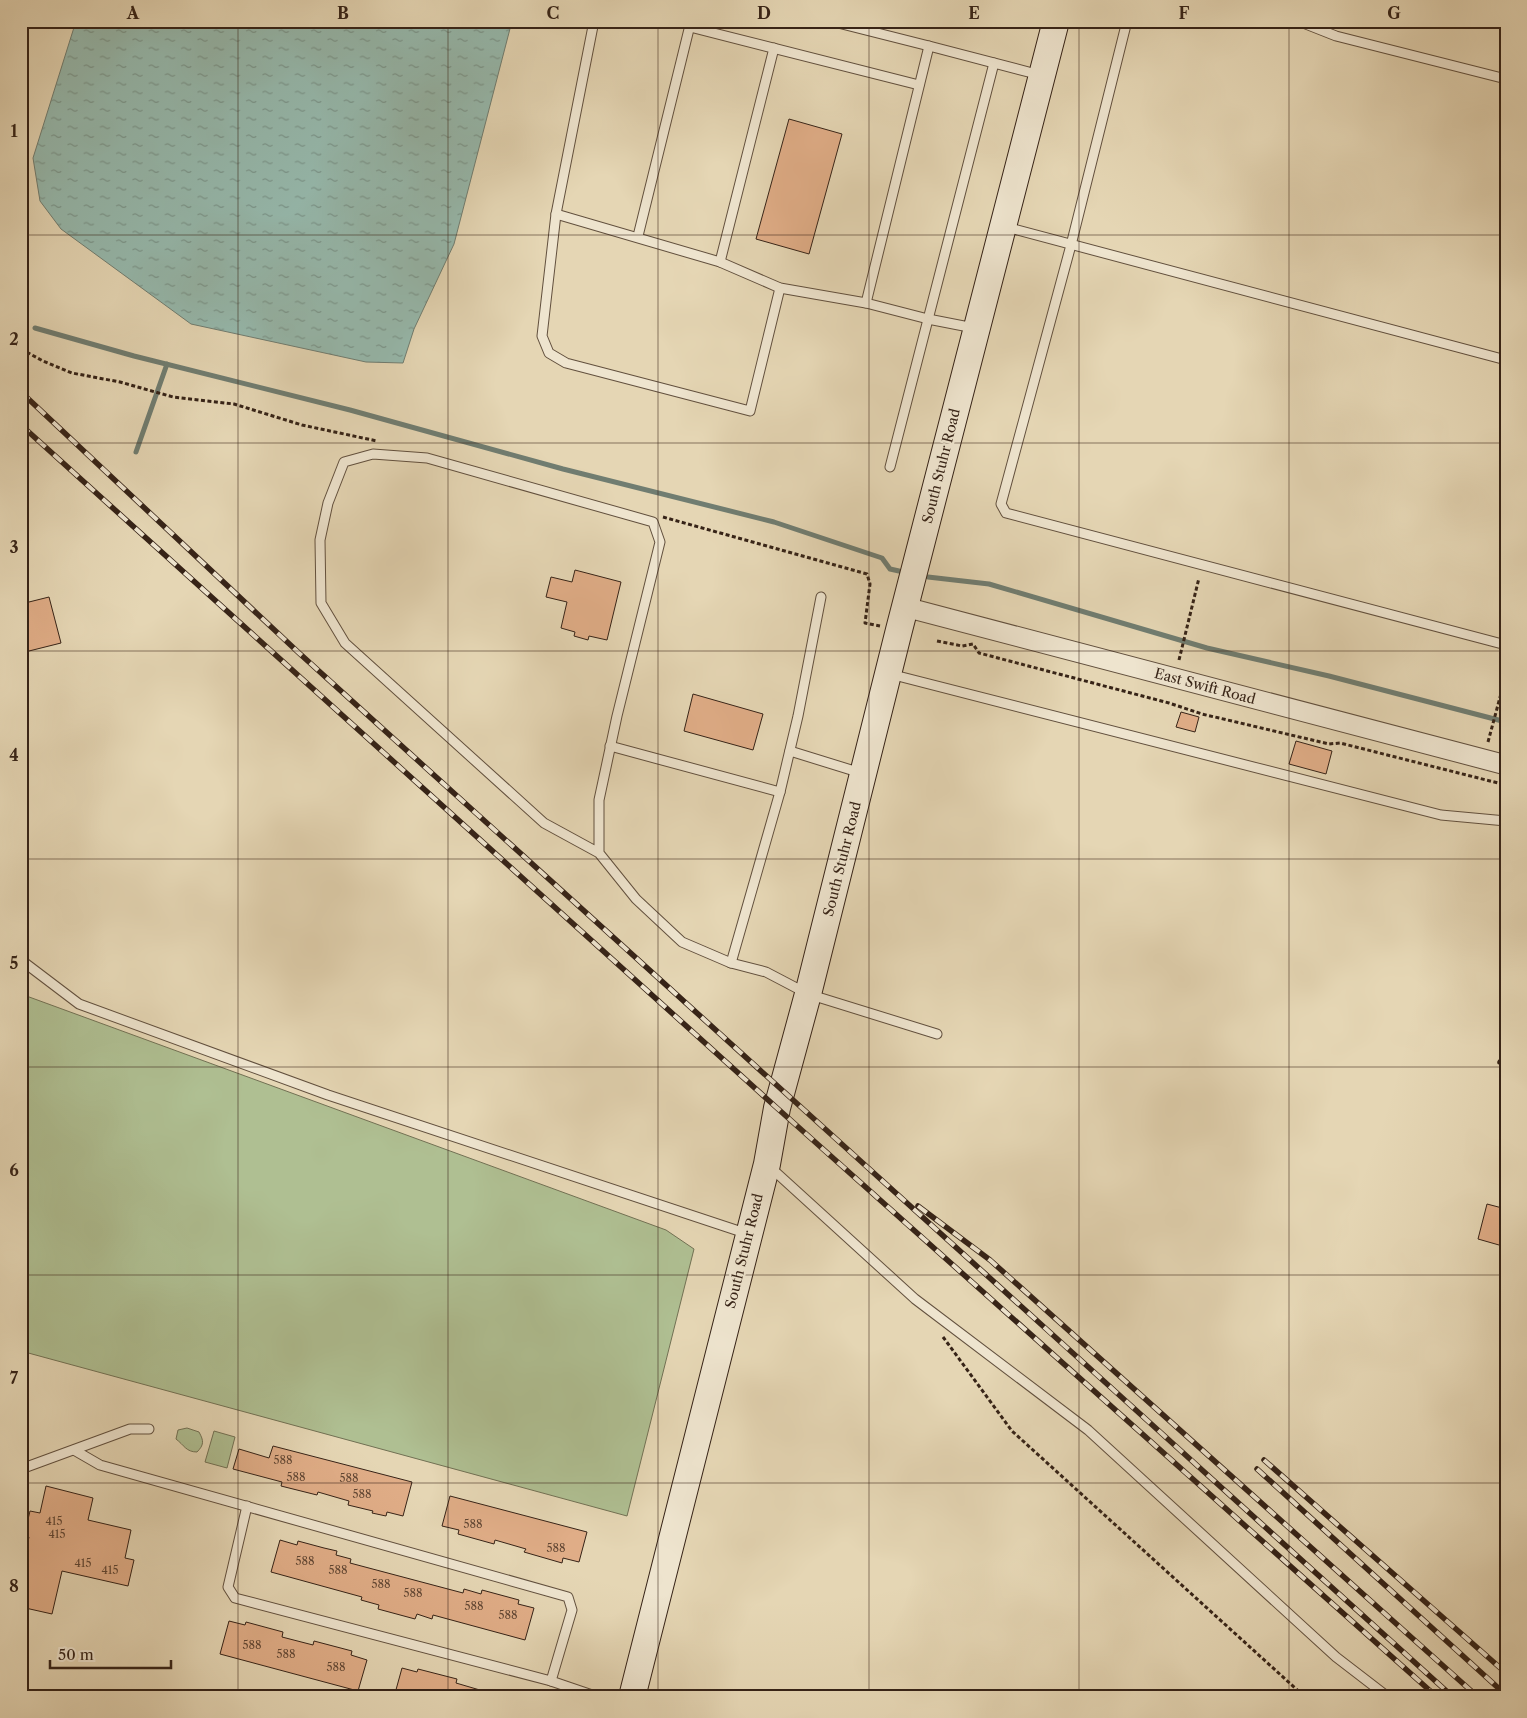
<svg xmlns="http://www.w3.org/2000/svg" width="1527" height="1718" viewBox="0 0 1527 1718" font-family="'Libre Caslon Text',serif">
	<style>
		.green { fill: #afbf92; stroke: #727154 }
		.water { fill: url(#water-ripples); stroke: #707d71 }
		.lines { fill: none; stroke-linecap: round; stroke-linejoin: round }
		.stream { stroke: #707d71; stroke-width: 5 }
		.building { fill: #e0ad87; stroke: #362317 }
		.lane-casing { stroke: #62503e; stroke-width: 11 }
		.street-casing { stroke: #62503e; stroke-width: 21 }
		.secondary-casing { stroke: #362317; stroke-width: 28 }
		.path { stroke: #362317; stroke-width: 3; stroke-dasharray: 4 2.5; stroke-linecap: butt }
		.lane { stroke: #eee4ce; stroke-width: 9 }
		.street { stroke: #eee4ce; stroke-width: 19 }
		.secondary { stroke: #eee4ce; stroke-width: 26 }
		.rail-casing { stroke: #362317; stroke-width: 5.5 }
		.rail { stroke: #eee4ce; stroke-width: 4; stroke-dasharray: 11; stroke-linecap: butt }
		.grid { fill: none; stroke: #362317; stroke-width: 1; stroke-opacity: 0.55 }
		.labels { text-anchor: middle; stroke-width: 4.5; stroke-linejoin: round; paint-order: stroke }
		.number-label { font-size: 11px; fill: #604633 }
		.street-label { font-size: 14px; fill: #362317; stroke: #eee4ce }
		.neatline { fill: none; stroke: #362317; stroke-width: 2 }
		.grid-label { font-size: 16px; text-anchor: middle; font-weight: bold; fill: #362317 }
	</style>
	<defs>
		<pattern id="water-ripples" width="26" height="14" patternUnits="userSpaceOnUse" patternTransform="scale(1.25)"><rect width="26" height="14" fill="#96b9ad"/><path d="M2 4q2-2 4 0t4 0M15 11q2-2 4 0t4 0" fill="none" stroke="#7b968c"/></pattern>
	</defs>
	<rect width="100%" height="100%" fill="#e5d6b4"/>
	<filter id="stains"><feTurbulence type="fractalNoise" baseFrequency=".004" numOctaves="4"/><feColorMatrix values="0 0 0 0 .2 0 0 0 0 .09 0 0 0 0 .02 0 0 0 .5 -.17"/></filter>
	<radialGradient id="worn" r=".72"><stop offset=".6" stop-color="#630" stop-opacity="0"/><stop offset="1" stop-color="#630" stop-opacity=".3"/></radialGradient>
	<!-- green -->
	<g class="green">
		<polygon points="21,994 666,1230 694,1249 627,1516 21,1351"/>
		<path d="M 187,1428 L 199,1432 C 204,1441 204,1445 197,1452 C 186,1452 184,1445 176,1439 L 178,1430 Z"/>
		<polygon points="214,1431 235,1437 227,1468 205,1462"/>
	</g>
	<!-- water -->
	<polygon class="water" points="76,21 512,21 454,244 414,329 403,363 366,362 191,324 61,229 40,201 33,158"/>
	<g class="lines">
		<!-- stream -->
		<g class="stream">
			<polyline points="35,328 134,356 350,410 563,469 774,522 882,558 890,569 899,571"/>
			<polyline points="136,452 167,364"/>
			<polyline points="928,577 989,584 1207,648 1329,676 1506,722"/>
		</g>
	</g>
	<!-- building -->
	<g class="building">
		<polygon points="789,119 842,134 809,254 756,239"/>
		<polygon points="575,570 621,582 607,640 589,636 588,640 574,636 575,632 561,628 567,602 546,597 551,577 572,582"/>
		<polygon points="49,597 61,643 21,653 21,604"/>
		<polygon points="693,694 763,714 753,750 684,731"/>
		<polygon points="1181,712 1199,717 1195,732 1176,727"/>
		<polygon points="1296,741 1332,751 1326,774 1289,764"/>
		<polygon points="1487,1204 1506,1209 1506,1247 1478,1239"/>
		<polygon points="273,1446 412,1482 403,1516 387,1512 386,1516 372,1513 373,1511 348,1505 349,1501 318,1492 317,1495 281,1486 282,1482 233,1469 239,1449 269,1458"/>
		<polygon points="46,1486 93,1498 88,1520 131,1530 125,1558 134,1560 128,1586 62,1571 52,1614 21,1607 21,1572 29,1537 24,1536 30,1511 40,1513"/>
		<polygon points="450,1496 587,1532 579,1562 563,1558 562,1563 524,1552 526,1549 495,1540 494,1544 458,1534 459,1530 442,1526"/>
		<polygon points="280,1540 297,1545 298,1541 324,1548 337,1551 336,1555 351,1559 350,1563 463,1593 464,1589 481,1594 482,1590 519,1600 518,1604 534,1608 525,1640 433,1615 432,1619 417,1614 415,1619 378,1609 379,1605 361,1600 362,1597 271,1572"/>
		<polygon points="229,1621 245,1625 246,1622 283,1632 282,1637 313,1645 314,1641 352,1651 351,1655 367,1660 358,1691 220,1654"/>
		<polygon points="402,1668 417,1672 418,1669 457,1679 456,1683 490,1693 489,1697 394,1697"/>
	</g>
	<g class="lines">
		<!-- lane casing -->
		<g class="lane-casing">
			<g id="lane">
				<polyline points="594,21 556,214 542,336 549,353 566,363 750,411 780,288"/>
				<polyline points="830,21 929,46"/>
				<polyline points="1127,21 1071,245 1001,504 1006,513 1506,645"/>
				<polyline points="1298,21 1336,36 1506,79"/>
				<polyline points="690,27 919,85"/>
				<polyline points="556,214 720,262 780,288 866,303 928,319 974,328"/>
				<polyline points="1006,227 1506,360"/>
				<polyline points="638,236 691,21"/>
				<polyline points="720,262 774,48"/>
				<polyline points="866,303 929,46 1040,75"/>
				<polyline points="890,467 994,63"/>
				<polyline points="890,674 1441,815 1506,821"/>
				<polyline points="610,746 780,792"/>
				<polyline points="790,751 861,773"/>
				<polyline points="599,853 544,823 345,643 321,603 320,540 328,503 344,462 373,454 427,458 653,522 660,542 617,716 599,800 599,853 636,899 682,942 731,963 766,972 808,994 937,1034"/>
				<polyline points="21,960 79,1004 328,1095 748,1234"/>
				<polyline points="731,963 780,792 798,716 821,597"/>
				<polyline points="770,1167 915,1299 1088,1430 1336,1657 1388,1697"/>
				<polyline points="74,1450 100,1465 568,1597 572,1610 551,1681"/>
				<polyline points="21,1469 130,1429 149,1429"/>
				<polyline points="247,1506 228,1587 235,1598 551,1681 598,1697"/>
			</g>
		</g>
		<!-- street casing -->
		<g class="street-casing">
			<polyline id="street" points="905,607 1506,765"/>
		</g>
		<!-- secondary casing -->
		<g class="secondary-casing">
			<polyline id="secondary" points="632,1697 767,1164 777,1108 808,994 899,630 1056,21"/>
		</g>
		<!-- path -->
		<g class="path">
			<polyline points="21,349 43,361 72,373 120,382 173,397 234,404 302,425 377,441"/>
			<polyline points="663,517 867,574 870,584 865,623 880,626"/>
			<polyline points="937,641 962,646 973,644 979,653 1169,703 1202,714 1329,744 1340,743 1506,785"/>
			<polyline points="1179,660 1199,578"/>
			<polyline points="1488,742 1506,675"/>
			<polyline points="943,1337 1012,1431 1305,1697"/>
		</g>
		<!-- lane -->
		<use href="#lane" class="lane"/>
		<!-- street -->
		<use href="#street" class="street"/>
		<!-- secondary -->
		<use href="#secondary" class="secondary"/>
		<!-- rail casing -->
		<g class="rail-casing">
			<g id="rail">
				<polyline points="21,392 299,653 1453,1697"/>
				<polyline points="21,425 777,1108 1437,1697"/>
				<polyline points="1500,1062 1506,1064"/>
				<polyline points="918,1206 990,1260 1478,1697"/>
				<polyline points="1264,1460 1506,1673"/>
				<polyline points="1257,1469 1506,1695"/>
			</g>
		</g>
		<!-- rail -->
		<use href="#rail" class="rail"/>
	</g>
	<!-- grid -->
	<path class="grid" d="M 238,21 L 238,1697M 448,21 L 448,1697M 658,21 L 658,1697M 869,21 L 869,1697M 1079,21 L 1079,1697M 1289,21 L 1289,1697M 21,235 L 1506,235M 21,443 L 1506,443M 21,651 L 1506,651M 21,859 L 1506,859M 21,1067 L 1506,1067M 21,1275 L 1506,1275M 21,1483 L 1506,1483"/>
	<g class="labels">
		<!-- number labels -->
		<g class="number-label">
			<text x="283" y="1464">588</text>
			<text x="296" y="1481">588</text>
			<text x="349" y="1482">588</text>
			<text x="362" y="1498">588</text>
			<text x="54" y="1525">415</text>
			<text x="473" y="1528">588</text>
			<text x="57" y="1538">415</text>
			<text x="556" y="1552">588</text>
			<text x="305" y="1565">588</text>
			<text x="83" y="1567">415</text>
			<text x="110" y="1574">415</text>
			<text x="338" y="1574">588</text>
			<text x="381" y="1588">588</text>
			<text x="413" y="1597">588</text>
			<text x="474" y="1610">588</text>
			<text x="508" y="1619">588</text>
			<text x="252" y="1649">588</text>
			<text x="286" y="1658">588</text>
			<text x="336" y="1671">588</text>
		</g>
		<!-- street labels -->
		<g class="street-label">
			<text transform="translate(941 466) rotate(-76)" y="5">South Stuhr Road</text>
			<text transform="translate(1205 686) rotate(15)" y="5">East Swift Road</text>
			<text transform="translate(842 859) rotate(-76)" y="5">South Stuhr Road</text>
			<text transform="translate(744 1251) rotate(-76)" y="5">South Stuhr Road</text>
		</g>
	</g>
	<!-- margin -->
	<rect width="1527" height="1718" fill="none" stroke="#e5d6b4" stroke-width="55"/>
	<!-- scale -->
	<path d="M50 1660v8h121v-8" fill="none" stroke="#362317" stroke-width="2.5"/>
	<text x="58" y="1660" font-size="15" fill="#362317" stroke="#eee4ce" stroke-width="4" paint-order="stroke">50 m</text>
	<rect x="28" y="28" width="1472" height="1662" class="neatline"/>
	<g class="grid-label">
		<text x="133" y="19">A</text>
		<text x="343" y="19">B</text>
		<text x="553" y="19">C</text>
		<text x="764" y="19">D</text>
		<text x="974" y="19">E</text>
		<text x="1184" y="19">F</text>
		<text x="1394" y="19">G</text>
		<text x="14" y="137">1</text>
		<text x="14" y="345">2</text>
		<text x="14" y="553">3</text>
		<text x="14" y="761">4</text>
		<text x="14" y="969">5</text>
		<text x="14" y="1176">6</text>
		<text x="14" y="1384">7</text>
		<text x="14" y="1592">8</text>
	</g>
	<rect width="100%" height="100%" filter="url(#stains)"/>
	<rect width="100%" height="100%" fill="url(#worn)"/>
</svg>
